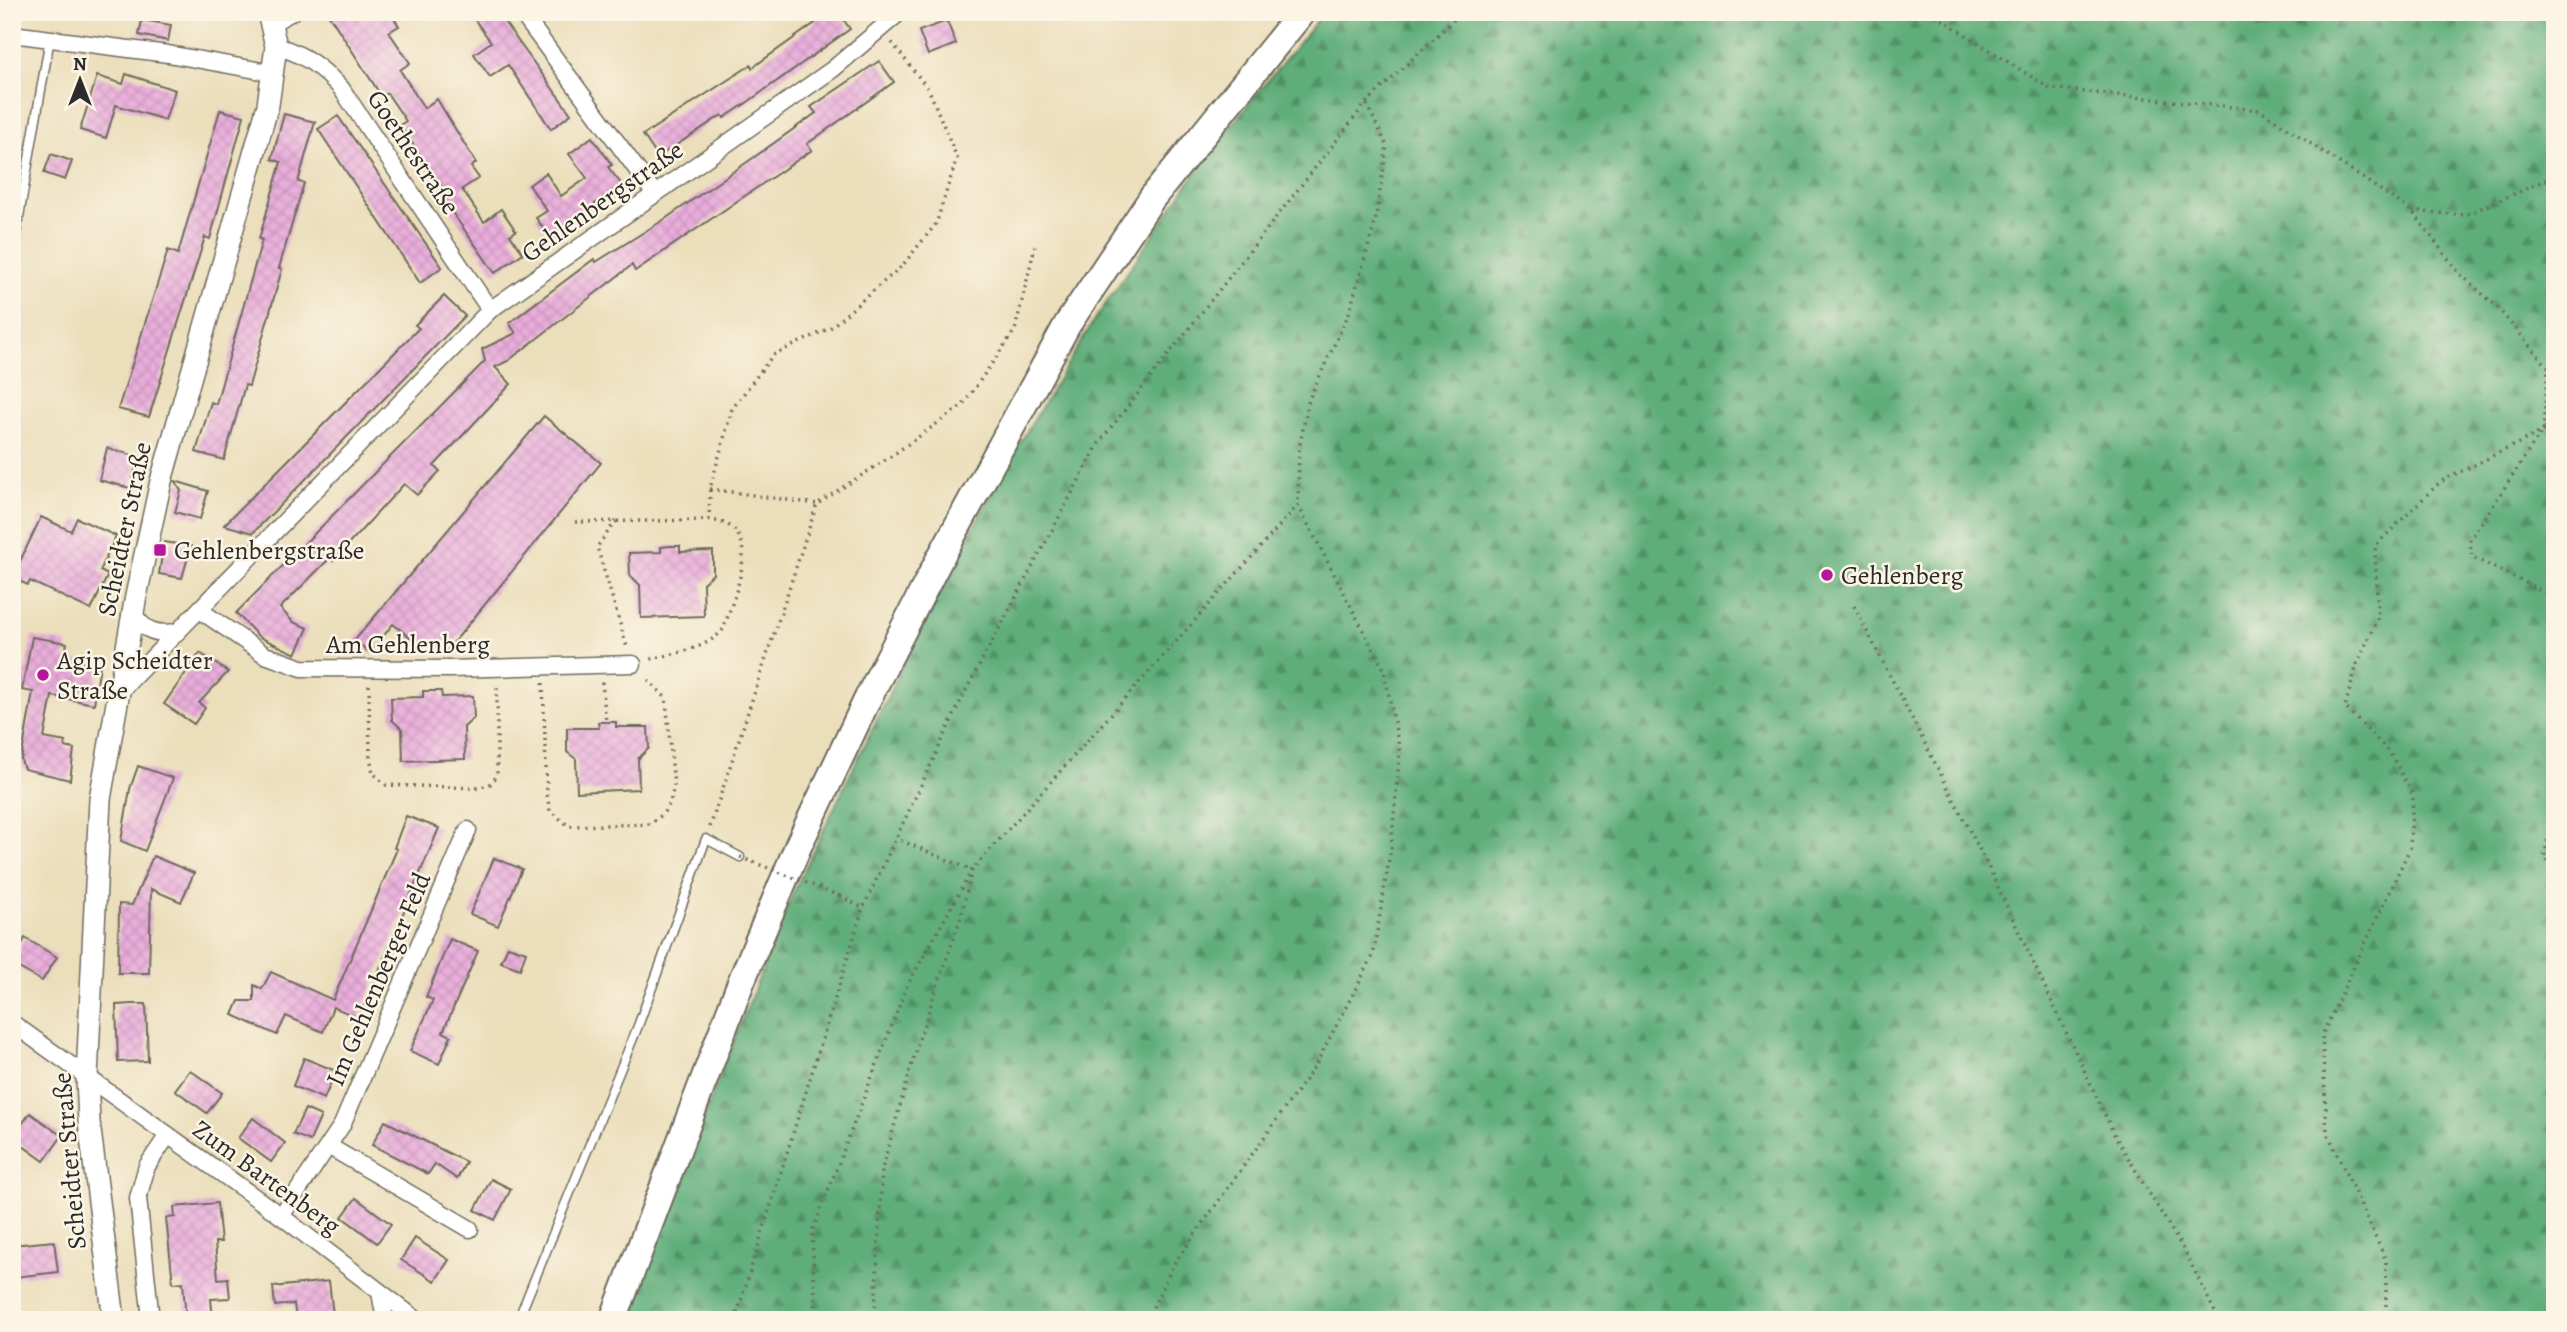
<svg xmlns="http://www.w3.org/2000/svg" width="2567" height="1332" viewBox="0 0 2567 1332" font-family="Alegreya,serif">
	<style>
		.forest { fill: url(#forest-firs); stroke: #456c52; stroke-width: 2 }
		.building { fill: url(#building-cross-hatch) }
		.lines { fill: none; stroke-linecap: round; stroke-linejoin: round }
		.service-casing { stroke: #6e6a5d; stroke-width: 11 }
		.minor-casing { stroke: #6e6a5d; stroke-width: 19 }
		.tertiary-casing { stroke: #6e6a5d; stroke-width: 24 }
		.trunk-casing { stroke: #6e6a5d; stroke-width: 30 }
		.path { stroke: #6e6a5d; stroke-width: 3.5; stroke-dasharray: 2 5; stroke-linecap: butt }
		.service { stroke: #fff; stroke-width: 8 }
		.minor { stroke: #fff; stroke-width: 16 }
		.tertiary { stroke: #fff; stroke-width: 21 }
		.trunk { stroke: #fff; stroke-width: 26 }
		.path-bridge { stroke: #6e6a5d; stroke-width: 3.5; stroke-dasharray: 2 5; stroke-linecap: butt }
		.poi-dot { fill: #b5179e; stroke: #fcf5e5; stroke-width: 2.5 }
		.labels { text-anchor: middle; stroke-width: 5; stroke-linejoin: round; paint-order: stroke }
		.street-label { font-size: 26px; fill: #2b2b2b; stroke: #fcf5e5 }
		.poi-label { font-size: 26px; fill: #2b2b2b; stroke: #fcf5e5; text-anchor: start }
	</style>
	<defs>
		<pattern id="forest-firs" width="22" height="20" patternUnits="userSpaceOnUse" patternTransform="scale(1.75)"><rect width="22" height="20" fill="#5fae7a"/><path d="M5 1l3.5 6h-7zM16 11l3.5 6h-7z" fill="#4f8e64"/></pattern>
		<pattern id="building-cross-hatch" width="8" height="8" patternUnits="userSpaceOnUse" patternTransform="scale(1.75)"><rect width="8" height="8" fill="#e9addb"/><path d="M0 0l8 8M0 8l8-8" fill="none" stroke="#c895bc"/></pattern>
	</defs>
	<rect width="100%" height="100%" fill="#fcf5e5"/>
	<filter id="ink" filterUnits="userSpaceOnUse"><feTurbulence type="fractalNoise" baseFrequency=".0143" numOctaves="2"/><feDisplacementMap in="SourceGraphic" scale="14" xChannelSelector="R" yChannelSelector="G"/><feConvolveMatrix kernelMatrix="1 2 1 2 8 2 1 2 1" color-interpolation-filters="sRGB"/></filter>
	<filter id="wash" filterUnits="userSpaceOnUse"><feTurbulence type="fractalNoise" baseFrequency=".00686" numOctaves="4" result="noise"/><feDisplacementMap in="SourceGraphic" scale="28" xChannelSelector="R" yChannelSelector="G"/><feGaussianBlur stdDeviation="1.57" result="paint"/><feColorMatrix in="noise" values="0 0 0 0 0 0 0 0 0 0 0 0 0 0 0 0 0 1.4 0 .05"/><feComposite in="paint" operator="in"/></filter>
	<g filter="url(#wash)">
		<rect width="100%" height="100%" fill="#ebdebb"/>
		<!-- forest -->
		<polygon class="forest" points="1324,12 2555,12 2555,1320 629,1320 661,1225 791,897 942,584 1021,441 1093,322 1214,146"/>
		<g id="blocks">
			<!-- building -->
			<g class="building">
				<polygon points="327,12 390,12 399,26 389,32 410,63 400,70 424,108 437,99 476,163 471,167 479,178 462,189 484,222 501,209 516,231 510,235 523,253 495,273 444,201 449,198 400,125 406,121 387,93 382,97"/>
				<polygon points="469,12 497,12 571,114 551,129 508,65 490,77 474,54 491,42"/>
				<polygon points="807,12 838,12 850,29 745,104 724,118 722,115 658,157 643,135 751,65 752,68 815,23"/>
				<polygon points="142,20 171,25 168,41 139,35"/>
				<polygon points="947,21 956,44 928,55 919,31"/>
				<polygon points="879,61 894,82 807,144 812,150 635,271 632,265 508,361 495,367 511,384 434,466 440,471 417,495 404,484 333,561 330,558 280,608 293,622 308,628 296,654 259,637 236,613 485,361 482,349 516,333 509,323 594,259 596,262 665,219 753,158 816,113 811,107"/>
				<polygon points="126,74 175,90 165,120 116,105 106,138 80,130 97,76 123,84"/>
				<polygon points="220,110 244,116 210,239 205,237 149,417 118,409 168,250 178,254"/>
				<polygon points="284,114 315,122 298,182 304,183 279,268 282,269 249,386 245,385 224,460 196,452 211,402 216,404 262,240 259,239 281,162 272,159"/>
				<polygon points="338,116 442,267 420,283 318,129"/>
				<polygon points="592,137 612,165 608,167 622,185 549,236 536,218 547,211 529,185 546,173 561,196 587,178 569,154"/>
				<polygon points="51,154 72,161 65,180 44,173"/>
				<polygon points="444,296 465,316 253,533 224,525 419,328 415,325"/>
				<polygon points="544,416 601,463 445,653 432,642 425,650 393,624 370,653 355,640"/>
				<polygon points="107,448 139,457 130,488 99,480"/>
				<polygon points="175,481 208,491 200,519 175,512 181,491"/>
				<polygon points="41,517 71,531 77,518 116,536 100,571 108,575 91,610 30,581 28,585 12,578"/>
				<polygon points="164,542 191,546 182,578 159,574"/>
				<polygon points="670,546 680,546 680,552 713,551 713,574 703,583 704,616 641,618 640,585 630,575 629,553 661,552 661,547"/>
				<polygon points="32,637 67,643 64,659 100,665 94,704 52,696 44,738 66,742 65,747 74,749 70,780 24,769 21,760 33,692 22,690"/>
				<polygon points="200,653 228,672 199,703 205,708 194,724 164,704"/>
				<polygon points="423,691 441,691 442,697 473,696 474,718 464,727 465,759 403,761 402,729 392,720 391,698 423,697"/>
				<polygon points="598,722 616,722 616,727 648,727 649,748 638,759 639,789 577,792 576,759 567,752 567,728 599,728"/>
				<polygon points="138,766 173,778 145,851 121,841 130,789"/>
				<polygon points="406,816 439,828 359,1018 333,1007 323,1032 286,1016 277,1035 233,1015 239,1001 254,1001 254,985 262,989 271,972 333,1000 397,849 394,848"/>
				<polygon points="153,856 194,873 181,902 151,889 149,973 118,973 119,904 132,905"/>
				<polygon points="494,858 522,869 498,926 470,914"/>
				<polygon points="25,938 57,957 42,981 12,964"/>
				<polygon points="450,939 478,951 443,1032 451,1036 439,1064 410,1051 433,1000 426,997"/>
				<polygon points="508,946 526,952 520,969 501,962"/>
				<polygon points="132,1004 146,1004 148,1061 118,1062 116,1005"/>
				<polygon points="304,1058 336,1071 324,1099 293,1086"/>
				<polygon points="190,1070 222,1093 207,1113 175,1090"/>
				<polygon points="305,1109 321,1116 310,1141 293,1134"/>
				<polygon points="30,1113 62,1136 44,1161 12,1138"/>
				<polygon points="253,1118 285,1143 271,1162 238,1138"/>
				<polygon points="385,1121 466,1162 457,1179 435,1164 428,1174 372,1145"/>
				<polygon points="491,1179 511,1189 495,1220 475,1210"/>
				<polygon points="356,1198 391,1224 377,1243 342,1217"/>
				<polygon points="217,1203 221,1242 215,1242 218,1279 228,1278 230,1298 211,1299 213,1320 186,1320 183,1282 173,1283 166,1218 175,1217 174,1207"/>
				<polygon points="415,1238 449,1260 435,1281 401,1260"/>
				<polygon points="54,1241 58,1272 15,1277 12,1245"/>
				<polygon points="329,1281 333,1315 296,1319 294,1304 275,1306 273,1287"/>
			</g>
		</g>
	</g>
	<g filter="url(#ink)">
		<use href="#blocks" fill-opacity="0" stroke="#6e6a5d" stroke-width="2"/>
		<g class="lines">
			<!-- service casing -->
			<g class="service-casing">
				<g id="service">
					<polyline points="12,257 50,38"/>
					<polyline points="518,1320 638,1026 706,839 740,857"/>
				</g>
			</g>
			<!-- minor casing -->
			<g class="minor-casing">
				<g id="minor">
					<polyline points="521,12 655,194"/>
					<polyline points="272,23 292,12"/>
					<polyline points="12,34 168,54 273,73"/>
					<path d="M 276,46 C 304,54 321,67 341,88 L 490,310"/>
					<polyline points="201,611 265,655 302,668 449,669 633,664"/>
					<path d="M 133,613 C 144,631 156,635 177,632"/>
					<polyline points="121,690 490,310 833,69 900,12"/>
					<polyline points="12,1023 281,1216 417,1320"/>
					<polyline points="330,1147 470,1229"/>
					<polyline points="281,1216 342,1125 468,830"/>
					<polyline points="380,1292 385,1320"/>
					<polyline points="151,1320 138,1198 147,1166 168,1135"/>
				</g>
			</g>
			<!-- tertiary casing -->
			<g class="tertiary-casing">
				<polyline id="tertiary" points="114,1320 89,1122 87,1078 100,799 136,596 161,481 268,105 276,46 268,12"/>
			</g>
			<!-- trunk casing -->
			<g class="trunk-casing">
				<polyline id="trunk" points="613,1320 741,982 799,844 868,698 939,560 1067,325 1152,198 1302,12"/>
			</g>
			<!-- path -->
			<g class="path">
				<polyline points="1930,12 2049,88 2260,110 2412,211 2459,273 2496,306 2548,367 2543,431"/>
				<polyline points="2547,12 2555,25"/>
				<polyline points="2412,211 2465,215 2555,176"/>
				<polyline points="2545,428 2555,411"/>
				<polyline points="2540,434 2470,540 2472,557 2555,597"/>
				<polyline points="710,489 817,504"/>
				<polyline points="709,520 710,489 732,409 773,355 830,328 902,266 936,224 957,158 929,90 890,40"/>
				<polyline points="616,521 597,547 627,647"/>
				<path d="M 575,522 L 709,520 C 768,525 734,594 724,628 C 708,650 673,653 648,660"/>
				<polyline points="1854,606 1985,860 2115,1136 2186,1254 2219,1320"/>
				<polyline points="602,682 606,722"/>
				<polyline points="543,683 547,795 550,811 569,826 650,824 662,815 670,803 674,786 666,698 645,677"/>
				<polyline points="369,685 370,756 373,773 386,785 479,788 490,784 497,776 497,683"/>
				<polyline points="2555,806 2544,857 2555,868"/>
				<polyline points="710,827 817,504 890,457 963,405 1015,330 1035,246"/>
				<polyline points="840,896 863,908 965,692 1099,443 1366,103 1462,12"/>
				<polyline points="735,1320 863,908"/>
				<polyline points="816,1320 812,1232 907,986 972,870 1298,505"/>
				<polyline points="878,1320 875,1311 882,1169 919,1039 960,920 972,870 897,839"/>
				<polyline points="1147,1320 1173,1265 1315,1066 1373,956 1391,848 1400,752 1384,670 1298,505 1299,449 1309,399 1349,313 1375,223 1387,146 1366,103"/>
				<polyline points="2386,1320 2386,1260 2327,1132 2322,1035 2410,848 2413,795 2390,753 2345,707 2357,664 2378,618 2375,546 2440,482 2555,425"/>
			</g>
			<!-- service -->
			<use href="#service" class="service"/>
			<!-- minor -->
			<use href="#minor" class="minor"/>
			<!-- tertiary -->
			<use href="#tertiary" class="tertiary"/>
			<!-- trunk -->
			<use href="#trunk" class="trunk"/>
			<!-- path-bridge -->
			<polyline class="path-bridge" points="740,857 840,896"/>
		</g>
	</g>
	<!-- markers -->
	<g class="poi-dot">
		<rect x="153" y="543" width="14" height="14" rx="3.5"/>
		<circle cx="1827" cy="575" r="7"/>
		<circle cx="43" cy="675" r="7"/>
	</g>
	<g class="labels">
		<!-- street labels -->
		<g class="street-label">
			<text transform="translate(414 152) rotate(56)" y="9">Goethestraße</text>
			<text transform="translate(602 201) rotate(-35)" y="9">Gehlenbergstraße</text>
			<text transform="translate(124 529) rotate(-78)" y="9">Scheidter Straße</text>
			<text x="408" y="653">Am Gehlenberg</text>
			<text transform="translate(378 979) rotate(-67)" y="9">Im Gehlenberger Feld</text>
			<text transform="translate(69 1161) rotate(-95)" y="9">Scheidter Straße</text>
			<text transform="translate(267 1177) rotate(36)" y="9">Zum Bartenberg</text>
		</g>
		<!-- poi labels -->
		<g class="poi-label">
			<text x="174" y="559">Gehlenbergstraße</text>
			<text x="1841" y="584">Gehlenberg</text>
			<text x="57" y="669">Agip Scheidter<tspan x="57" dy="30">Straße</tspan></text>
		</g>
	</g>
	<!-- margin -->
	<rect width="2567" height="1332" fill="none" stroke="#fcf5e5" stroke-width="42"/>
	<!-- north arrow -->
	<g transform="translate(80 80)" stroke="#fcf5e5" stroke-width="5" paint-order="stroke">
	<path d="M0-5L12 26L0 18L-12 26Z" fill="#2b2b2b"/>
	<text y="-10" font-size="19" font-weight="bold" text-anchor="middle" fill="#2b2b2b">N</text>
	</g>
</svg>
